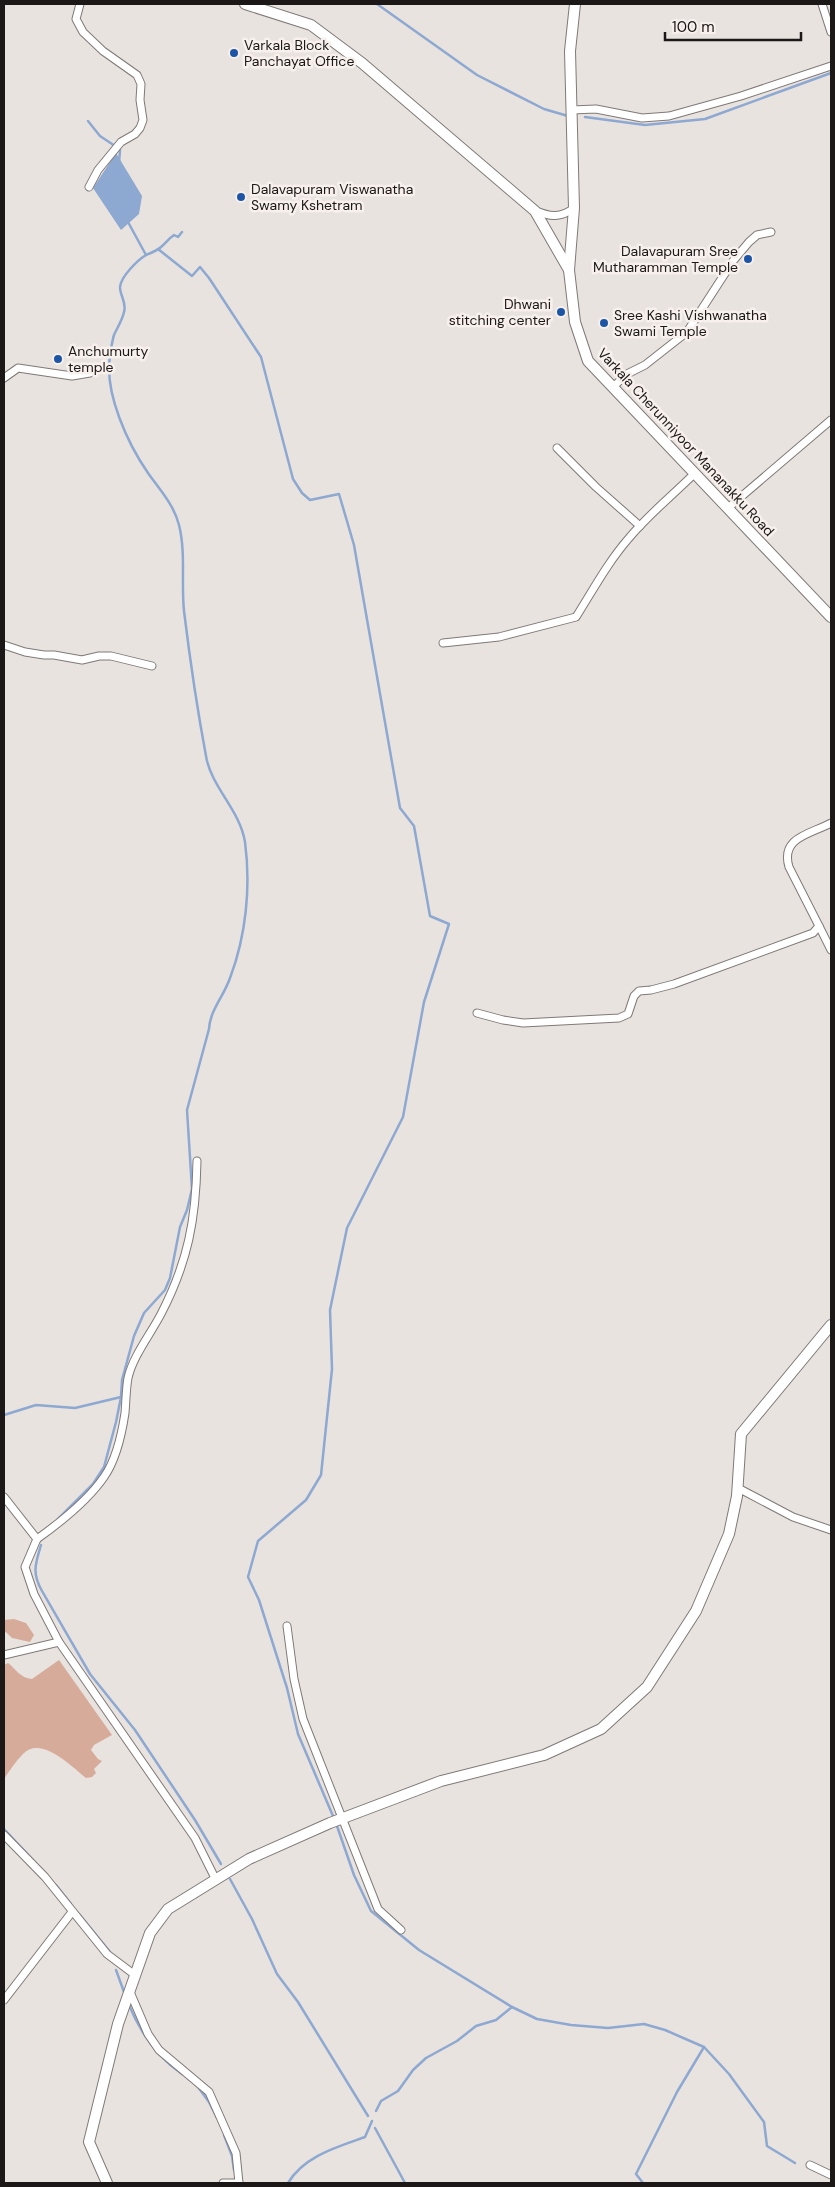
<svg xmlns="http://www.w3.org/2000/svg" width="835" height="2187" viewBox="0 0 835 2187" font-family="'DM Sans',sans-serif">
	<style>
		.green { fill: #d6ab9a }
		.water { fill: #8da8d1 }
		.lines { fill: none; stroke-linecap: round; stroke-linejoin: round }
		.stream { stroke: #8da8d1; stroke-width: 2.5 }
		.street-casing { stroke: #7f7977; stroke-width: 9 }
		.secondary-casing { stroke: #7f7977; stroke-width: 12 }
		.street { stroke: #fff; stroke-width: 7 }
		.secondary { stroke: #fff; stroke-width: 10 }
		.poi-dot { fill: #1c55a6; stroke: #f7f0ed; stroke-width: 2 }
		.labels { text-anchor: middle; stroke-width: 5; stroke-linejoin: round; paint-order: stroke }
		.poi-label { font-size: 14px; fill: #1b1817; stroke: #f7f0ed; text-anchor: start }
		.street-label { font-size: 14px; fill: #1b1817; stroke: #f7f0ed }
	</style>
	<rect width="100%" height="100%" fill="#e9e3e0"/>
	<!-- green -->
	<g class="green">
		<polygon points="14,1619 26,1623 34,1635 30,1642 12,1638 6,1632 4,1633 4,1620"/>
		<path d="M 59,1660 L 112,1735 L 94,1745 L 91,1750 L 98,1759 L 102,1761 L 94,1769 L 96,1773 L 92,1777 L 86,1778 C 72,1767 41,1735 23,1754 C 16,1761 10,1770 4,1779 L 4,1665 L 8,1663 C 16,1669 20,1678 32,1679 Z"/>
	</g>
	<!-- water -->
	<polygon class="water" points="116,153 142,196 139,214 121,230 93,188"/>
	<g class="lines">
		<!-- stream -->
		<g class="stream">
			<polyline points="377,4 477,75 544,109 568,116"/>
			<polyline points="585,117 645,125 705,119 831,73"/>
			<polyline points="88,121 100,136 115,146"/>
			<polyline points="117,148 120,150 119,163"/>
			<polyline points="128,222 146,255"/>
			<polyline points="158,249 192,276 200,267 209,278 261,357 293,479 302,493 310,500 339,494 354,545 400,808 414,826 430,916 449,924 424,1002 403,1117 347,1228 330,1310 332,1369 321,1475 306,1500 258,1541 248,1577 259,1600 287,1688 298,1734 333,1816"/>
			<polyline points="4,1415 36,1405 75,1408 121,1397"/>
			<path d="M 58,1519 L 93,1484 L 104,1467 L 116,1422 L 121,1397 L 122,1380 L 134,1336 L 144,1313 L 165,1290 L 170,1278 L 180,1227 L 187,1210 L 192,1189 L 187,1110 L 209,1029 C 210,1010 224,996 230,978 C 246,936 251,887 245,842 C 240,810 211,787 206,756 C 197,708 190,660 184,611 C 181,583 186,553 179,525 C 174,505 160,490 148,473 C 128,444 104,393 110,356 C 110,353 113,338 114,335 C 117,328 122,321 124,312 C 127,303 120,296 120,287 C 121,276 138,260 146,255 C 151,253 158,250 161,247 C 166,243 168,239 174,235 L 178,237 L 182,232"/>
			<path d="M 41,1545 C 35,1565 32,1573 42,1591 L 90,1674 L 135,1730 L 195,1820 L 221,1864"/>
			<polyline points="337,1826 354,1875 371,1911 419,1950 512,2007"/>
			<polyline points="4,1829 47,1875"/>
			<polyline points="230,1879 252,1919 277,1974 298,2002 368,2116"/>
			<polyline points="56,1885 71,1904"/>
			<polyline points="79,1914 110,1952"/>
			<polyline points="116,1970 124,1992"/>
			<path d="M 129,2005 C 141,2034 157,2057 182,2074"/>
			<polyline points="704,2047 729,2074 764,2122 767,2146 795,2163"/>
			<polyline points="198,2087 209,2102 217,2118"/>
			<polyline points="376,2111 381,2101 398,2091 413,2070 426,2058 457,2041 476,2026 496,2020 512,2007 537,2019 571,2025 608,2028 644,2024 665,2030 704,2047 677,2092 636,2174 643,2183"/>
			<polyline points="375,2128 405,2183"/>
			<polyline points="224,2135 232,2156 234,2170"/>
			<path d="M 288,2183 C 304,2156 337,2147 365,2137 L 372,2121"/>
		</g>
		<!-- street casing -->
		<g class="street-casing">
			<g id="street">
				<polyline points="80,4 76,19 83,32 103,51 137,75 141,84 140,100 143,120 140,128 135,134 121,142 98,170 89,187"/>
				<polyline points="822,4 831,32"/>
				<polyline points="571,110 596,109 642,118 669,116 741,96 831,66"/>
				<path d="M 536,211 C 550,217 561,218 574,208"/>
				<polyline points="4,378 18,368 72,376 90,373"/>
				<polyline points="613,387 627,374 645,365 687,332 733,261 749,242 757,235 771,232"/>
				<polyline points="557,448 596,487 640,526"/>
				<polyline points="728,508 831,420"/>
				<path d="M 443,643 L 499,637 L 576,617 C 593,590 608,562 629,538 C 649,514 673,495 695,473"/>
				<polyline points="4,645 25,652 44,655 54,655 82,660 99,656 111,656 152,666"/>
				<polyline points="819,926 831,950"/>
				<path d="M 477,1013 L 503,1020 L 523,1023 L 619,1018 L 628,1014 L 634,996 L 639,991 L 651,990 L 674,984 L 813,933 L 819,926 L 789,867 C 780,837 811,834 831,823"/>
				<polyline points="738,1488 793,1517 831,1530"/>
				<polyline points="4,1497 37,1539 25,1567 34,1594 59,1642 195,1838 216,1880"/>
				<path d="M 37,1539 C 58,1524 89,1499 104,1477 C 116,1460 122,1433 125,1413 C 126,1401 126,1389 128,1378 C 133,1356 150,1335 161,1314 C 188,1262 196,1219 197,1161"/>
				<polyline points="287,1626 294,1679 303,1719 378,1909 401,1930"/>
				<polyline points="4,1655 59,1642"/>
				<polyline points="4,1835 45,1877 107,1954 135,1975"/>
				<polyline points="130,1992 148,2034 159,2050 209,2092 236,2153 239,2183"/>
				<polyline points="4,2000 72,1912"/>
				<polyline points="810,2165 831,2175"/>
				<polyline points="223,2183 239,2183"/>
			</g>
		</g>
		<!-- secondary casing -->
		<g class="secondary-casing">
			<g id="secondary">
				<polyline points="245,4 311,25 362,63 535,211 569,270 575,322 588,361 831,617"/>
				<polyline points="569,270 574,208 570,51 575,4"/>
				<polyline points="107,2183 89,2142 118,2024 150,1933 168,1909 249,1859 330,1823 441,1781 544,1755 601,1729 647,1687 696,1611 729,1534 737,1496 741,1434 831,1325"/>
			</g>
		</g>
		<!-- street -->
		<use href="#street" class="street"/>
		<!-- secondary -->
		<use href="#secondary" class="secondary"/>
	</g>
	<!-- markers -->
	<g class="poi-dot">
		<circle cx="234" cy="53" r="5"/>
		<circle cx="241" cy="197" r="5"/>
		<circle cx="748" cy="259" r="5"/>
		<circle cx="561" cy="312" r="5"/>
		<circle cx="604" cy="323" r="5"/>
		<circle cx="58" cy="359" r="5"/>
	</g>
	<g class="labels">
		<!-- poi labels -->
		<g class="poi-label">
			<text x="244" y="50">Varkala Block<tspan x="244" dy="16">Panchayat Office</tspan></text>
			<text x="251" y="194">Dalavapuram Viswanatha<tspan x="251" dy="16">Swamy Kshetram</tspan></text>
			<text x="738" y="256" text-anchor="end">Dalavapuram Sree<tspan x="738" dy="16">Mutharamman Temple</tspan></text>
			<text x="551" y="309" text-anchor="end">Dhwani<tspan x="551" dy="16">stitching center</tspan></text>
			<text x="614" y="320">Sree Kashi Vishwanatha<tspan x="614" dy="16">Swami Temple</tspan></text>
			<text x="68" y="356">Anchumurty<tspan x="68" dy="16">temple</tspan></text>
		</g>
		<!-- street labels -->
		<g class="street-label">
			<text transform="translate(686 442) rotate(47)" y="5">Varkala Cherunniyoor Mananakku Road</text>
		</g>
	</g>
	<!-- border -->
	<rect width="835" height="2187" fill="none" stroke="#1b1817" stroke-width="10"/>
	<!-- scale -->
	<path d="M665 32v8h136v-8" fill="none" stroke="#1b1817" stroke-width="2.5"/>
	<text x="672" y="32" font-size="15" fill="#1b1817" stroke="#f7f0ed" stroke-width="4" paint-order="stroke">100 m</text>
</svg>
